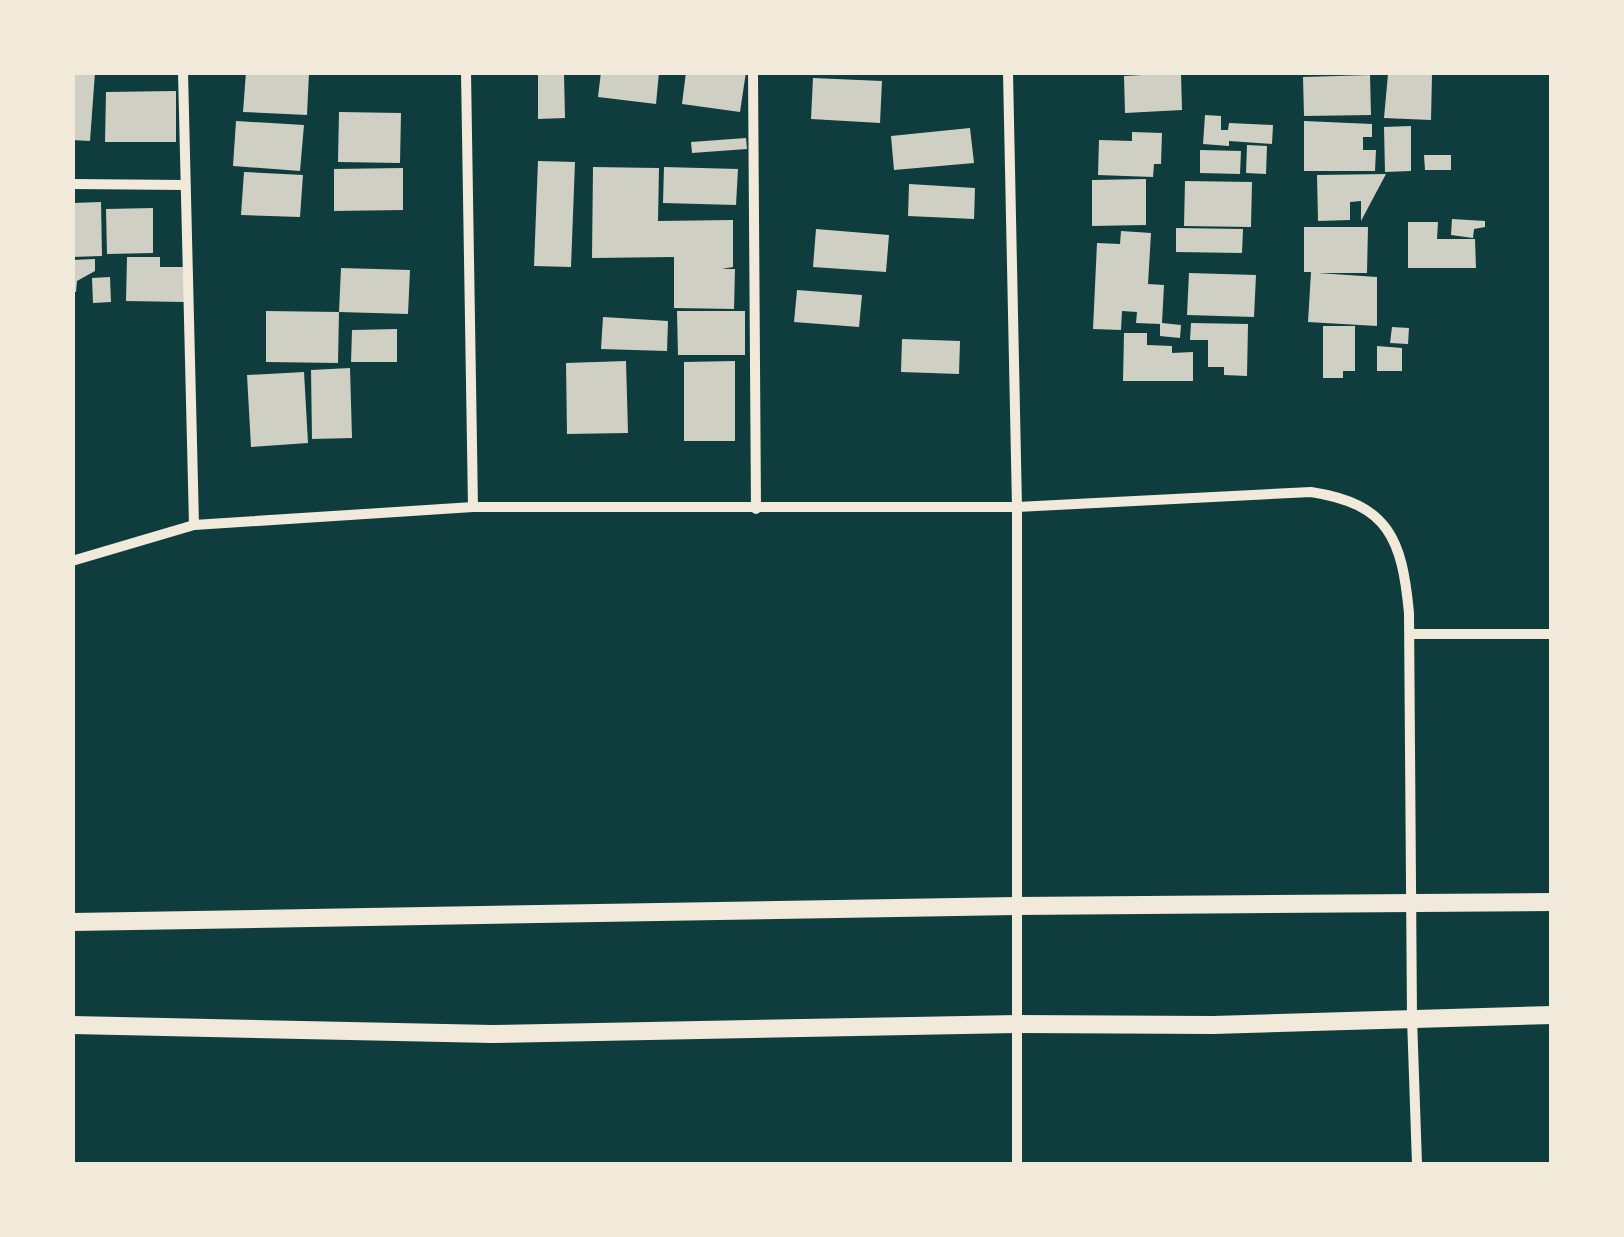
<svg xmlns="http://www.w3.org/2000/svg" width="1624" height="1237" viewBox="0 0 1624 1237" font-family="Rubik,sans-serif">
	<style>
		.building { fill: #cfcfc3 }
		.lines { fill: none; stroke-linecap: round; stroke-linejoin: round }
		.minor { stroke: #f1e9da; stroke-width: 10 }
		.tertiary { stroke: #f1e9da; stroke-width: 18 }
	</style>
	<rect width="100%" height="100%" fill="#0f3d3e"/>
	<!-- building -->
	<g class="building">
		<polygon points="72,72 95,72 90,141 72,140"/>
		<polygon points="246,72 309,73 307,115 243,112"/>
		<polygon points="601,72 659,72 656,104 598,97"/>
		<polygon points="686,72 746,72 740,112 682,104"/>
		<polygon points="1181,73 1182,110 1125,113 1124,76"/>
		<polygon points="564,74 565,118 538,119 538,75"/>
		<polygon points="1388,74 1432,75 1431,120 1384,118"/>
		<polygon points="1370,75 1371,115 1304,116 1303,77"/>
		<polygon points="813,78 882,81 880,123 811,119"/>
		<polygon points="176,91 176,142 105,142 106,92"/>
		<polygon points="339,112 401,113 400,163 338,162"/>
		<polygon points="1205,115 1221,116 1221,130 1228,130 1229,123 1273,125 1272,144 1229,141 1229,146 1203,144"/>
		<polygon points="236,121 304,125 300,171 233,166"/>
		<polygon points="1304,121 1372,124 1372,137 1363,137 1363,150 1376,150 1375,171 1304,171"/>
		<polygon points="1411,126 1411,171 1385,172 1384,127"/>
		<polygon points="970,128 974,163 894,170 891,136"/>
		<polygon points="1132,132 1162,133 1161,164 1154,164 1153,177 1098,175 1099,140 1132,141"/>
		<polygon points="746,138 747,149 692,153 691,142"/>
		<polygon points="1247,145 1267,146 1266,174 1246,173"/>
		<polygon points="1200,150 1241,151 1240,174 1200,173"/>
		<polygon points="1424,155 1451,155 1451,170 1425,170"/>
		<polygon points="538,161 575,162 571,267 534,266"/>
		<polygon points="593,167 659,168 658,221 733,220 733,267 722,269 735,269 734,309 674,308 674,257 592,258"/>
		<polygon points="664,167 738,169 736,205 663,203"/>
		<polygon points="403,168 403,210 334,211 334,169"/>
		<polygon points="244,172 303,175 300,217 241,215"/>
		<polygon points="1386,174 1361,221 1361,201 1350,202 1350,220 1318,221 1317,175"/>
		<polygon points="1146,179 1146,225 1092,226 1092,180"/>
		<polygon points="1185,181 1252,182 1251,227 1184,226"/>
		<polygon points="909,184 975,188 974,219 908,216"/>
		<polygon points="101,202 102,256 72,257 72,203"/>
		<polygon points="153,208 153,253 107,254 106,209"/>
		<polygon points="1452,219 1485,221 1485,227 1474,229 1473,238 1451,235"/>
		<polygon points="1408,222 1438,222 1437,239 1475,239 1476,268 1408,268"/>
		<polygon points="1304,227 1368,227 1367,273 1318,273 1377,277 1377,326 1308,322 1311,272 1304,272"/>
		<polygon points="1176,228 1243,229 1242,253 1176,252"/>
		<polygon points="816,229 889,235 886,272 813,267"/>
		<polygon points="1121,231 1151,233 1148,284 1164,285 1162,323 1181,325 1180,338 1160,336 1160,324 1136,323 1137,312 1122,311 1121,330 1093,329 1097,243 1120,244"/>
		<polygon points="127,257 160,257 160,267 185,267 184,302 126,301"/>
		<polygon points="95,259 95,271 77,281 76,292 72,292 72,260"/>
		<polygon points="341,268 410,270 408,314 339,312 338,363 266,362 266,311 339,312"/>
		<polygon points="1189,273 1256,275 1254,317 1187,315"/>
		<polygon points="110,277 111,302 93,303 92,278"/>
		<polygon points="797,290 862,295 859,327 794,322"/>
		<polygon points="677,311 745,311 745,355 678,355"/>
		<polygon points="603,317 668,321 667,351 601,349"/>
		<polygon points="1191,323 1248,324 1247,376 1224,375 1224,367 1208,367 1208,340 1190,340"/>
		<polygon points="1323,326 1355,326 1355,371 1343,371 1343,378 1323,378"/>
		<polygon points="1392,327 1409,328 1408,344 1390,343"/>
		<polygon points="397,329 397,362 351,362 352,330"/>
		<polygon points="1124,333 1147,333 1147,345 1172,346 1172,353 1193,352 1193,381 1123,381"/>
		<polygon points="902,339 960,341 959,374 901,372"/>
		<polygon points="1377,346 1402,348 1402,371 1377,371"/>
		<polygon points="626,361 628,433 567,434 566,363"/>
		<polygon points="735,361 735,441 684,441 684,362"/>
		<polygon points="350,368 352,438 312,439 311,370"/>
		<polygon points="304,372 308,443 251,447 247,375"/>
	</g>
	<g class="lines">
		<!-- minor -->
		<g class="minor">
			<polyline points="183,72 194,525"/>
			<polyline points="466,72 473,507"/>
			<polyline points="753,72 756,509"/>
			<polyline points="1008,72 1017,507 1017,1164"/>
			<polyline points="72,184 185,185"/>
			<path d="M 72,561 L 194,525 L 473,507 L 1017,507 L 1311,492 C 1389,504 1402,539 1409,613 L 1412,1018 L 1417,1164"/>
			<polyline points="1410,634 1552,634"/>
		</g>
		<!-- tertiary -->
		<g class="tertiary">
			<polyline points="72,922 1016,906 1552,902"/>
			<polyline points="72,1025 492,1034 1017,1024 1213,1025 1552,1015"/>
		</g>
	</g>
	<!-- border -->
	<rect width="1624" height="1237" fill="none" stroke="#f1e9da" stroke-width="150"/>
</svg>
